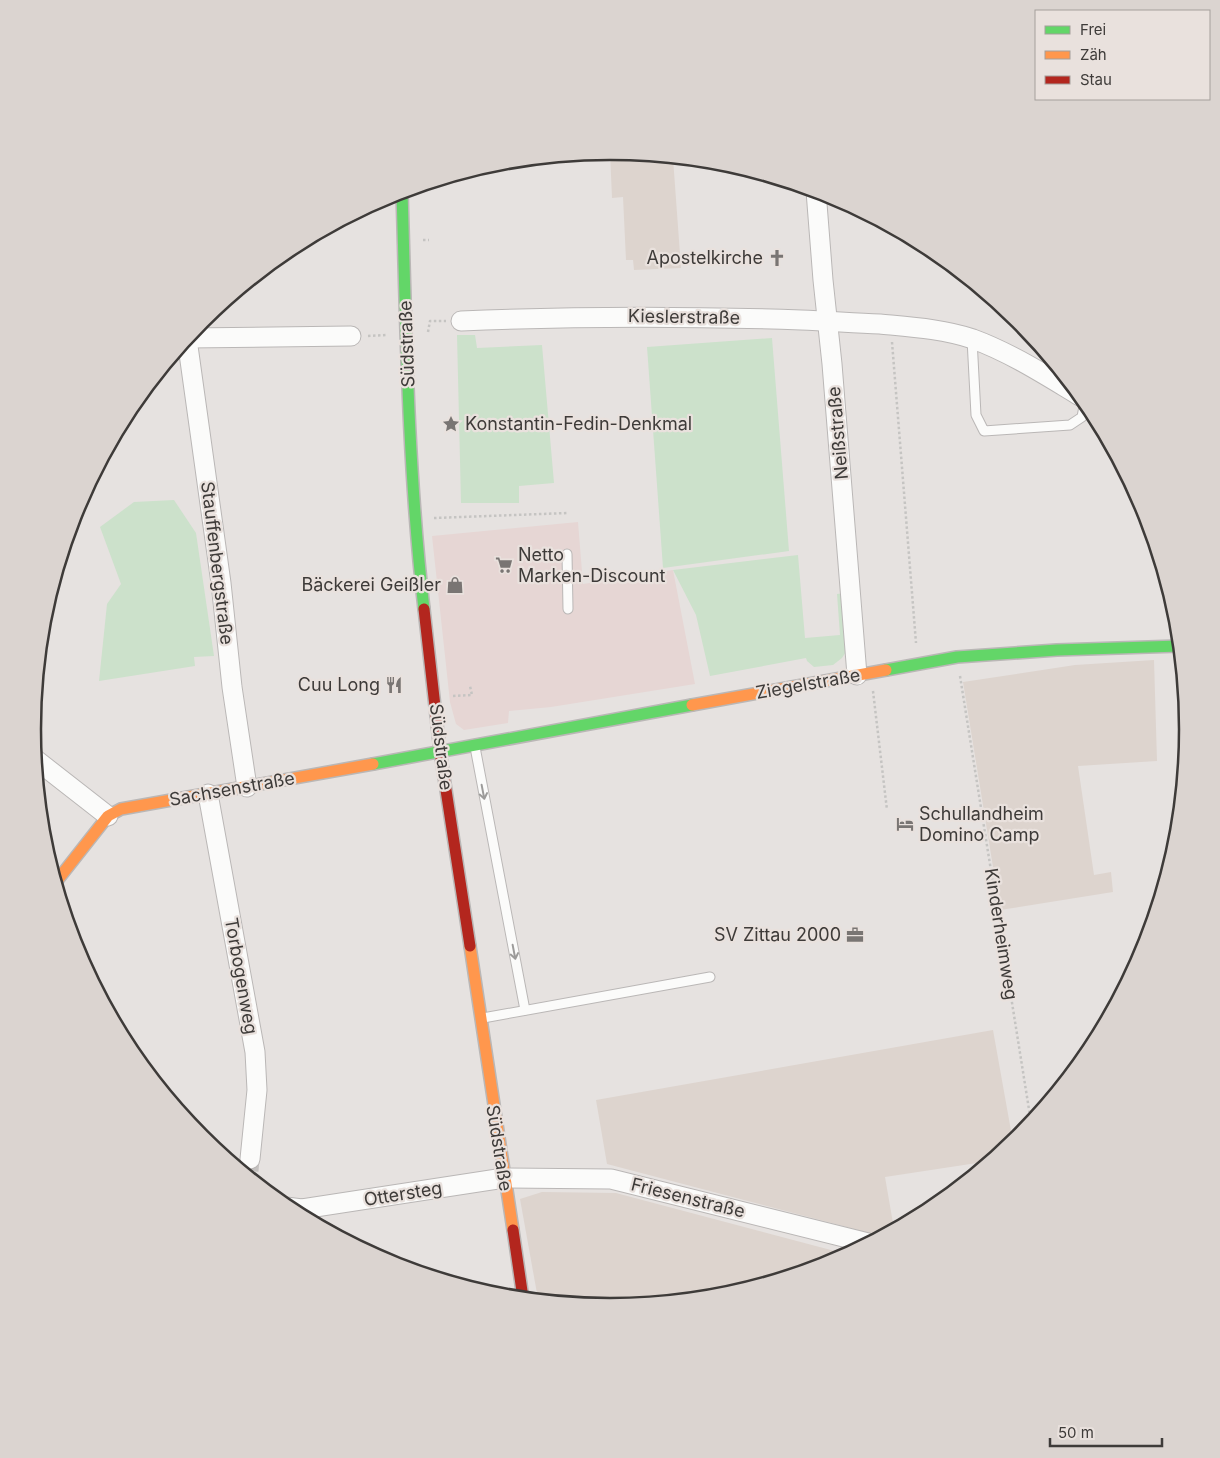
<svg xmlns="http://www.w3.org/2000/svg" width="1220" height="1458" viewBox="0 0 1220 1458" font-family="Inter,sans-serif">
	<style>
		.commercial { fill: #e6d6d4 }
		.built { fill: #ddd4ce }
		.green { fill: #cce1cb }
		.lines { fill: none; stroke-linecap: round; stroke-linejoin: round }
		.street-tunnel { stroke: #c4c1bf; stroke-width: 19; stroke-dasharray: 19 9; stroke-linecap: butt }
		.lane-casing { stroke: #bab7b6; stroke-width: 11 }
		.street-casing { stroke: #bab7b6; stroke-width: 21 }
		.fast-casing { stroke: #bab7b6; stroke-width: 14 }
		.slow-casing { stroke: #bab7b6; stroke-width: 14 }
		.jam-casing { stroke: #bab7b6; stroke-width: 14 }
		.path { stroke: #c5c4c2; stroke-width: 2.5; stroke-dasharray: 2.5 2.5; stroke-linecap: butt }
		.lane { stroke: #fbfbfa; stroke-width: 9 }
		.street { stroke: #fbfbfa; stroke-width: 19 }
		.fast { stroke: #63d668; stroke-width: 11 }
		.slow { stroke: #ff974d; stroke-width: 11 }
		.jam { stroke: #b3261e; stroke-width: 11 }
		.oneway { stroke: #9c9b9a }
		.labels { text-anchor: middle; stroke-width: 4.5; stroke-linejoin: round; paint-order: stroke }
		.poi-label { font-size: 18px; fill: #3e3b39; stroke: #e9e1dd; text-anchor: end }
		.street-label { font-size: 18px; fill: #3e3b39; stroke: #e9e1dd }
		.rim { fill: none; stroke: #3e3b39; stroke-width: 2.5 }
	</style>
	<rect width="100%" height="100%" fill="#e6e2e0"/>
	<!-- commercial -->
	<polygon class="commercial" points="578,522 583,584 673,570 695,684 551,707 509,711 508,723 464,730 456,724 450,702 432,536"/>
	<!-- built -->
	<g class="built">
		<polygon points="610,152 673,158 681,268 634,270 633,260 626,260 623,197 612,198"/>
		<polygon points="1154,660 1157,761 1078,766 1094,875 1111,872 1113,892 1000,910 963,682 1075,665"/>
		<polygon points="993,1030 1013,1142 990,1161 885,1177 894,1229 881,1236 607,1164 596,1100"/>
		<polygon points="542,1192 616,1193 846,1254 831,1263 722,1295 610,1306 538,1299 520,1199"/>
	</g>
	<!-- green -->
	<g class="green">
		<polygon points="457,335 475,335 477,348 542,345 554,483 519,486 519,503 461,503"/>
		<polygon points="772,338 789,551 663,568 647,347"/>
		<polygon points="174,500 196,533 214,656 194,657 195,666 99,681 107,604 121,584 100,527 134,502"/>
		<polygon points="798,555 805,638 840,635 837,594 845,593 849,647 842,658 833,665 814,667 807,661 806,658 710,676 696,615 673,570"/>
	</g>
	<g class="lines">
		<!-- street-tunnel -->
		<polyline class="street-tunnel" points="249,1171 250,1159"/>
		<!-- lane casing -->
		<g class="lane-casing">
			<g id="lane">
				<polyline points="972,339 976,415 984,431 1070,425 1082,417 1085,401"/>
				<polyline points="567,554 568,609"/>
				<polyline points="475,747 525,1010"/>
				<polyline points="483,1018 710,977"/>
			</g>
		</g>
		<!-- street casing -->
		<g class="street-casing">
			<g id="street">
				<polyline points="816,191 823,280 832,364 857,675"/>
				<path d="M 461,321 C 574,316 687,316 801,320 C 827,321 854,323 880,324 C 911,327 943,329 973,339 C 1011,353 1045,375 1080,396"/>
				<polyline points="187,338 351,336"/>
				<polyline points="187,339 221,583 232,687 247,787"/>
				<polyline points="35,759 108,816"/>
				<polyline points="208,794 255,1052 257,1090 250,1159"/>
				<polyline points="286,1207 302,1209 504,1178 611,1179 868,1243"/>
			</g>
		</g>
		<!-- fast casing -->
		<g class="fast-casing">
			<g id="fast">
				<path d="M 402,191 C 406,330 408,471 424,609"/>
				<polyline points="886,670 957,657 1057,650 1179,646"/>
				<polyline points="373,764 692,705"/>
			</g>
		</g>
		<!-- slow casing -->
		<g class="slow-casing">
			<g id="slow">
				<polyline points="692,705 886,670"/>
				<polyline points="56,882 108,816 121,809 373,764"/>
				<polyline points="470,946 513,1230"/>
			</g>
		</g>
		<!-- jam casing -->
		<g class="jam-casing">
			<g id="jam">
				<polyline points="424,609 440,751 470,946"/>
				<polyline points="513,1230 523,1298"/>
			</g>
		</g>
		<!-- path -->
		<g class="path">
			<polyline points="423,240 429,240"/>
			<polyline points="428,332 430,321 446,321"/>
			<polyline points="368,336 387,335"/>
			<polyline points="892,342 916,643"/>
			<polyline points="434,518 568,513"/>
			<polyline points="960,676 1031,1122"/>
			<polyline points="873,691 887,810"/>
			<polyline points="453,696 472,695 470,686"/>
		</g>
		<!-- lane -->
		<use href="#lane" class="lane"/>
		<!-- street -->
		<use href="#street" class="street"/>
		<!-- fast -->
		<use href="#fast" class="fast"/>
		<!-- slow -->
		<use href="#slow" class="slow"/>
		<!-- jam -->
		<use href="#jam" class="jam"/>
	</g>
	<!-- one-way arrows -->
	<defs><path id="oneway-shaft" d="M-6 0H5M1.5-3L5.5 0L1.5 3" fill="none" stroke-width="1.6" stroke-linecap="round" stroke-linejoin="round" transform="scale(1.25)"/></defs>
	<g class="oneway">
		<use href="#oneway-shaft" transform="translate(483 792) rotate(79)"/>
		<use href="#oneway-shaft" transform="translate(514 952) rotate(79)"/>
	</g>
	<!-- icons -->
	<defs>
		<g id="church-bare" transform="scale(1.35)"><path d="M-1.2-6h2.4v3.5h3.3v2.4h-3.3V6h-2.4V-.1h-3.3v-2.4h3.3Z" fill="#797573" stroke="#e9e1dd" stroke-width="2.5" paint-order="stroke"/></g>
		<g id="sight-bare" transform="scale(1.35)"><path d="M0-6L1.8-2.2L6-1.7L2.9 1.2L3.7 5.4L0 3.3L-3.7 5.4L-2.9 1.2L-6-1.7L-1.8-2.2Z" fill="#797573" stroke="#e9e1dd" stroke-width="2.5" paint-order="stroke"/></g>
		<g id="supermarket-bare" transform="scale(1.35)"><path d="M-6-5.5h2.5l.6 2H6L4.5 2H-2.5L-4.4-4H-6ZM-1.5 3.2a1.3 1.3 0 1 0 .1 0ZM3 3.2a1.3 1.3 0 1 0 .1 0Z" fill="#797573" stroke="#e9e1dd" stroke-width="2.5" paint-order="stroke"/></g>
		<g id="shop-bare" transform="scale(1.35)"><path d="M-5-2.5h2.3a2.7 3.5 0 0 1 5.4 0H5L5.5 6h-11ZM-1.5-2.5h3a1.5 2.3 0 0 0-3 0Z" fill="#797573" stroke="#e9e1dd" stroke-width="2.5" paint-order="stroke"/></g>
		<g id="restaurant-bare" transform="scale(1.35)"><path d="M-5-6h1v4h1v-4h1v4h1v-4h1v5L-1.5 .5V6h-2V.5L-5-1ZM5-6V6H3V1.5H1.5Q1.5-4 5-6Z" fill="#797573" stroke="#e9e1dd" stroke-width="2.5" paint-order="stroke"/></g>
		<g id="hotel-bare" transform="scale(1.35)"><path d="M-6-4.5h1.5V1H6V5H4.5V3h-9V5H-6ZM-4 0a1.8 1.8 0 1 1 3.6 0ZM.5 0V-2.5h3Q6-2.5 6 0Z" fill="#797573" stroke="#e9e1dd" stroke-width="2.5" paint-order="stroke"/></g>
		<g id="office-bare" transform="scale(1.35)"><path d="M-6-3h4V-5.5h4V-3h4V5H-6ZM-1-4.5V-3h2v-1.5ZM-6 0V1H6V0Z" fill="#797573" stroke="#e9e1dd" stroke-width="2.5" paint-order="stroke"/></g>
	</defs>
	<g fill-rule="evenodd">
		<use href="#church-bare" x="777" y="258"/>
		<use href="#sight-bare" x="451" y="424"/>
		<use href="#supermarket-bare" x="504" y="565"/>
		<use href="#shop-bare" x="455" y="585"/>
		<use href="#restaurant-bare" x="394" y="685"/>
		<use href="#hotel-bare" x="905" y="824"/>
		<use href="#office-bare" x="855" y="935"/>
	</g>
	<g class="labels">
		<!-- poi labels -->
		<g class="poi-label">
			<text x="763" y="264">Apostelkirche</text>
			<text x="465" y="430" text-anchor="start">Konstantin-Fedin-Denkmal</text>
			<text x="518" y="561" text-anchor="start">Netto<tspan x="518" dy="21">Marken-Discount</tspan></text>
			<text x="441" y="591">Bäckerei Geißler</text>
			<text x="380" y="691">Cuu Long</text>
			<text x="919" y="820" text-anchor="start">Schullandheim<tspan x="919" dy="21">Domino Camp</tspan></text>
			<text x="841" y="941">SV Zittau 2000</text>
		</g>
		<!-- street labels -->
		<g class="street-label">
			<text transform="translate(684 317) rotate(1)" y="6">Kieslerstraße</text>
			<text transform="translate(407 344) rotate(-92)" y="6">Südstraße</text>
			<text transform="translate(838 433) rotate(-95)" y="6">Neißstraße</text>
			<text transform="translate(217 563) rotate(83)" y="6">Stauffenbergstraße</text>
			<text transform="translate(808 684) rotate(-10)" y="6">Ziegelstraße</text>
			<text transform="translate(441 747) rotate(83)" y="6">Südstraße</text>
			<text transform="translate(232 789) rotate(-10)" y="6">Sachsenstraße</text>
			<text transform="translate(1001 934) rotate(81)" y="6">Kinderheimweg</text>
			<text transform="translate(241 976) rotate(80)" y="6">Torbogenweg</text>
			<text transform="translate(499 1148) rotate(81)" y="6">Südstraße</text>
			<text transform="translate(403 1194) rotate(-9)" y="6">Ottersteg</text>
			<text transform="translate(688 1198) rotate(14)" y="6">Friesenstraße</text>
		</g>
	</g>
	<!-- crop -->
	<path d="M0 0H1220V1458H0ZM41 729a569 569 0 1 1 1138 0a569 569 0 1 1-1138 0Z" fill="#dbd4d0" fill-rule="evenodd"/>
	<path class="rim" d="M41 729a569 569 0 1 1 1138 0a569 569 0 1 1-1138 0Z"/>
	<!-- legend -->
	<rect x="1035" y="10" width="175" height="90" fill="#e9e1dd" stroke="#a59f9b"/>
	<rect x="1045" y="26" width="25" height="8" fill="#63d668" stroke="#a59f9b"/>
	<text x="1080" y="35" font-size="15" fill="#3e3b39">Frei</text>
	<rect x="1045" y="51" width="25" height="8" fill="#ff974d" stroke="#a59f9b"/>
	<text x="1080" y="60" font-size="15" fill="#3e3b39">Zäh</text>
	<rect x="1045" y="76" width="25" height="8" fill="#b3261e" stroke="#a59f9b"/>
	<text x="1080" y="85" font-size="15" fill="#3e3b39">Stau</text>
	<!-- scale -->
	<path d="M1050 1438v8h112v-8" fill="none" stroke="#3e3b39" stroke-width="2.5"/>
	<text x="1058" y="1438" font-size="15" fill="#3e3b39" stroke="#e9e1dd" stroke-width="4" paint-order="stroke">50 m</text>
</svg>
